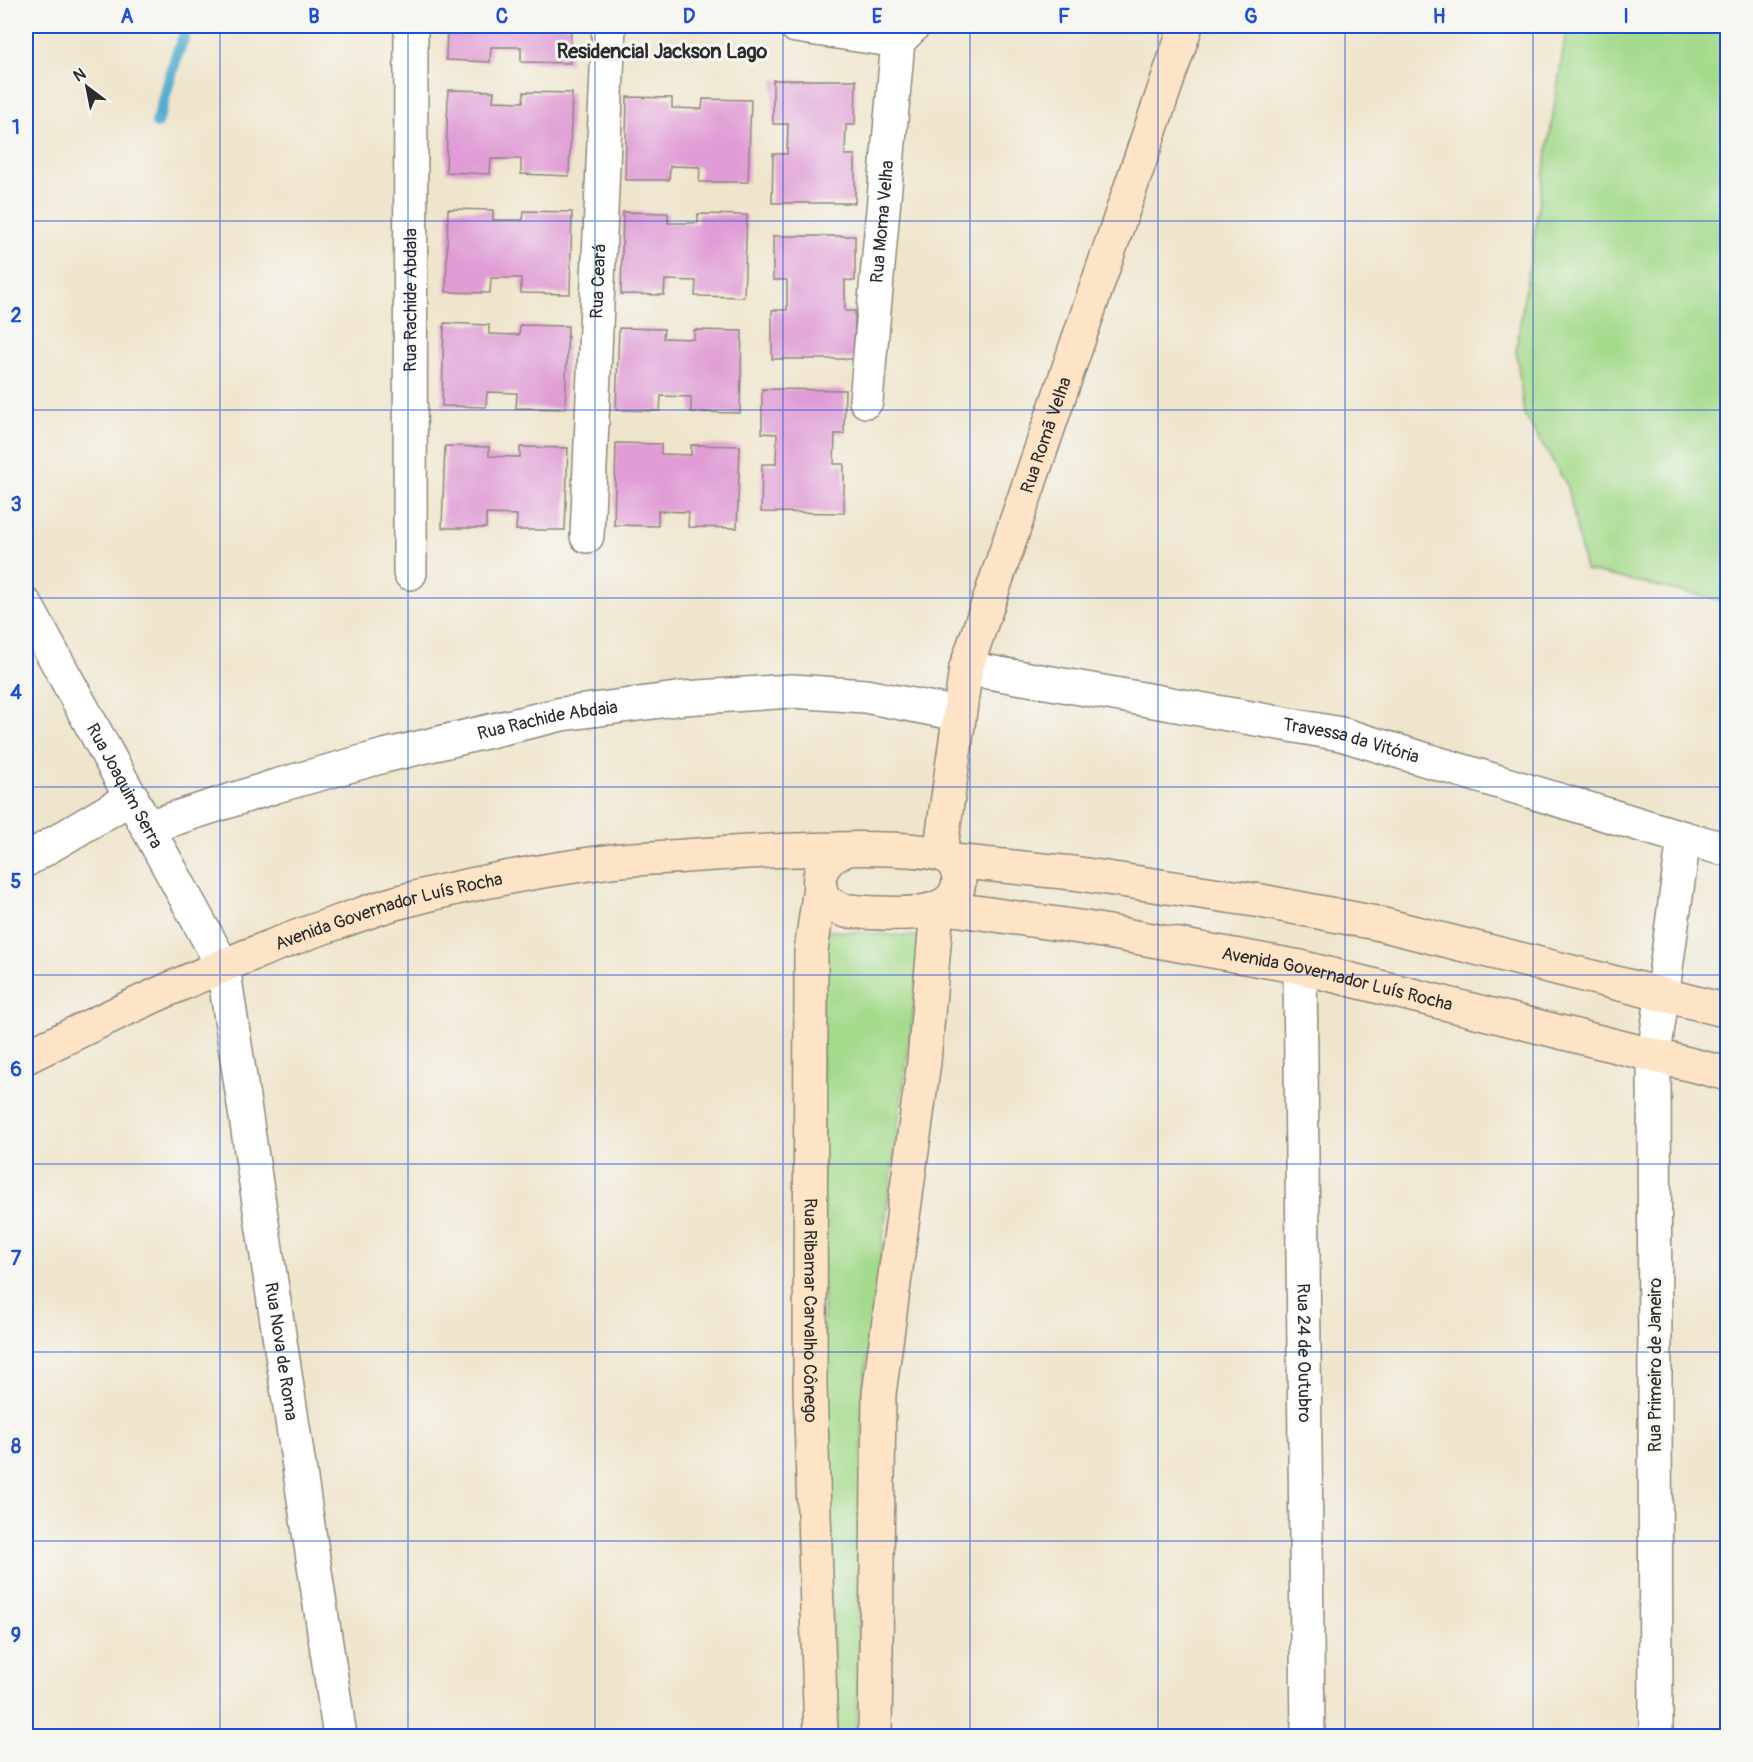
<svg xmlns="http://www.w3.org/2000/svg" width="1753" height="1762" viewBox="0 0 1753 1762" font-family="Pangolin,sans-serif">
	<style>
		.green { fill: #a4da8b; stroke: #68825b; stroke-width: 1.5 }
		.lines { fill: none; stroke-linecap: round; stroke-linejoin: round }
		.stream { stroke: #51accf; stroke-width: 12 }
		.building { fill: #e09cd5 }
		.street-casing { stroke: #8d887c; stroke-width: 36 }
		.secondary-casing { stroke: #8d887c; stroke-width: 36 }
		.street { stroke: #fff; stroke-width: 33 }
		.secondary { stroke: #fee4c6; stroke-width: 33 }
		.grid { fill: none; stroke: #1d4ed8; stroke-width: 1.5; stroke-opacity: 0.55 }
		.labels { text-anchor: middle; stroke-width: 6; stroke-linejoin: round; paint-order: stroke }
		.street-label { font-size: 18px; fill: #2b2b2b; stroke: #f6f6f2 }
		.neighbourhood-label { font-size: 20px; font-weight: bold; fill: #2b2b2b; stroke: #f6f6f2 }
		.neatline { fill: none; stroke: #1d4ed8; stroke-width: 2 }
		.grid-label { font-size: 20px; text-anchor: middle; font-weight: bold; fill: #1d4ed8 }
	</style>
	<rect width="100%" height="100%" fill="#f6f6f2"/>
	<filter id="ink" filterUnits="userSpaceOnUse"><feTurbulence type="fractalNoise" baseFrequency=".0167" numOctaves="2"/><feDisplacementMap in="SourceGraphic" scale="12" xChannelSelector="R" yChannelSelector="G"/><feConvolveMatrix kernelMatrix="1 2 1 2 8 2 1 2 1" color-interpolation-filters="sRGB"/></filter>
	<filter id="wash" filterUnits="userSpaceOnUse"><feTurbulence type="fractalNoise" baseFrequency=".008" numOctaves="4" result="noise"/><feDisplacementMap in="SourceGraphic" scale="24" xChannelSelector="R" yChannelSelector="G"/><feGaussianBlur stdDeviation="1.35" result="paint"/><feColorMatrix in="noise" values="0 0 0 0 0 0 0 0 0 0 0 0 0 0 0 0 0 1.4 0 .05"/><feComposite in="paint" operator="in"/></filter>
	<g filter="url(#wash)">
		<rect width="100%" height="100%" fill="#efe5cc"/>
		<!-- green -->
		<g class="green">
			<polygon points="1567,26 1727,26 1727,602 1585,570 1568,487 1524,414 1516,349"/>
			<polygon points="821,930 923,937 863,1390 857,1736 837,1736 824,1390"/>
		</g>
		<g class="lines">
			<!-- stream -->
			<polyline class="stream" points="157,123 177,54 188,26"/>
		</g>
		<g id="blocks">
			<!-- building -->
			<g class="building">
				<polygon points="447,26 571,26 570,63 521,62 521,47 491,47 490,62 446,60"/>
				<polygon points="773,80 856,80 855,125 846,125 845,155 855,155 855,203 772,203 773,154 787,154 788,124 773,124"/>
				<polygon points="448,90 494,91 493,101 523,102 524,92 572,93 569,176 521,174 521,159 491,159 490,174 446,172"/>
				<polygon points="627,97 672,98 672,108 702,109 703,99 751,100 748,182 699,182 700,167 670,166 669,180 625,180"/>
				<polygon points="448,209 493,210 493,220 523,220 524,211 572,212 570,294 521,293 521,278 491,278 490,293 446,292"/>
				<polygon points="623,212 668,213 668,223 698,223 698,214 747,215 744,297 695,296 696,281 665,280 664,295 621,294"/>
				<polygon points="773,236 855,236 855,281 845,280 845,311 855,311 854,359 772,359 772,310 787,310 787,280 773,280"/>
				<polygon points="444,323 489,325 489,334 519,335 520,325 568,326 565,409 516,408 517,393 487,392 486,407 442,406"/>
				<polygon points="619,328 664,329 663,338 694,339 694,330 742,331 740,413 691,412 691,397 661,396 660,411 616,410"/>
				<polygon points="762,389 845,390 844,434 835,434 834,464 844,464 844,513 761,512 762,464 776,464 777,434 762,433"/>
				<polygon points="616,443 661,444 661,454 691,455 691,445 740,446 737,528 688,527 689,512 658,511 658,526 614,525"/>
				<polygon points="445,446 489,447 489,456 520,457 520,447 568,448 565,530 516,530 517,515 486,514 486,528 442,528"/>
			</g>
		</g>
	</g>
	<g filter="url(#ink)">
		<use href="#blocks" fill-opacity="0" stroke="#8d887c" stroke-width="1.5"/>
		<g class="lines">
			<!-- street casing -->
			<g class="street-casing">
				<g id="street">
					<polyline points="796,26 898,41"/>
					<path id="s1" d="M 866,401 L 898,41 L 913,26"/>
					<path id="s2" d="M 587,536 L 609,26"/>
					<path id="s3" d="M 410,573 L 411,26"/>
					<path id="s4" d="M 26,605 L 223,966 L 340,1736"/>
					<path id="s5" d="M 966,668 L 1341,734 L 1684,838 L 1728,850"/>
					<path id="s6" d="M 148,827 L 276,786 L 384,756 L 562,714 L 684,698 L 792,691 L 865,696 L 959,714"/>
					<polyline points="26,860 132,797"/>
					<path id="s7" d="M 1300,967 L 1308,1736"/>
					<polyline points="1656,1736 1654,1055 1684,838"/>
				</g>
			</g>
			<!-- secondary casing -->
			<g class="secondary-casing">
				<g id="secondary">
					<path id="s8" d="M 940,854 L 966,668 L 1186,26"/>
					<polyline points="953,861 1073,873 1261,901 1376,923 1728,1011"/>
					<path id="s9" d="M 820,887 L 811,951 L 810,1386 L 821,1736"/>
					<path id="s10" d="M 940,907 L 1086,928 L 1300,967 L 1728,1074"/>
					<path id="s11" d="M 26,1057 C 128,1007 231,958 339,922 C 360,915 382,906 403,901 C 471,883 542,870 612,861 C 636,858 661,858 685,856 C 736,852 786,850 836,849 C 857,848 932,848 947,857 C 955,862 959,873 959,881 C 956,925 875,912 846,911 C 840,909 834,907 829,903 C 816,893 817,872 828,861 C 833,855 841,852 848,849"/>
					<polyline points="875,1736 879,1394 924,1062 937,909"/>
				</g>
			</g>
			<!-- street -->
			<use href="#street" class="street"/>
			<!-- secondary -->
			<use href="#secondary" class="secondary"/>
		</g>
	</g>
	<!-- grid -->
	<path class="grid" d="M 220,26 L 220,1736M 408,26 L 408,1736M 595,26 L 595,1736M 783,26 L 783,1736M 970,26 L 970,1736M 1158,26 L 1158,1736M 1345,26 L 1345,1736M 1533,26 L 1533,1736M 26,221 L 1728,221M 26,410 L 1728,410M 26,598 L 1728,598M 26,787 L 1728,787M 26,975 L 1728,975M 26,1164 L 1728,1164M 26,1352 L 1728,1352M 26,1541 L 1728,1541"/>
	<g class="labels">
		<!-- street labels -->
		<g class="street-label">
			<text dy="6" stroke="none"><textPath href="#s1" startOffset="180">Rua Moma Velha</textPath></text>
			<text dy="6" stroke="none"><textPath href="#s2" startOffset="255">Rua Ceará</textPath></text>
			<text dy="6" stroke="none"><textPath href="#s3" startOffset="273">Rua Rachide Abdala</textPath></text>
			<text dy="6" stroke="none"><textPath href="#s8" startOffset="434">Rua Romã Velha</textPath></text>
			<text dy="6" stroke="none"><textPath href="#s6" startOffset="414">Rua Rachide Abdaia</textPath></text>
			<text dy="6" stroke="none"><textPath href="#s5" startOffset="392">Travessa da Vitória</textPath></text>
			<text dy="6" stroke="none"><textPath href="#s4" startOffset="206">Rua Joaquim Serra</textPath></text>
			<text dy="6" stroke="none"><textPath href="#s11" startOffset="392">Avenida Governador Luís Rocha</textPath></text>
			<text dy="6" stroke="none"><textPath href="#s10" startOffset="404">Avenida Governador Luís Rocha</textPath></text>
			<text dy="6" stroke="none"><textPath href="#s9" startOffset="424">Rua Ribamar Carvalho Cônego</textPath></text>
			<text dy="6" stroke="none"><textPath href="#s4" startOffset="801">Rua Nova de Roma</textPath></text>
			<text dy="6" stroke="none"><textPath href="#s7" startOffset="386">Rua 24 de Outubro</textPath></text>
			<text transform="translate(1655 1365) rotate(-90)" y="6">Rua Primeiro de Janeiro</text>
		</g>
		<!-- neighbourhood labels -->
		<g class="neighbourhood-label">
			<text x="662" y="58">Residencial Jackson Lago</text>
		</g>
	</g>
	<!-- margin -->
	<rect width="1753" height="1762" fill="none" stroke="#f6f6f2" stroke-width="66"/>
	<!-- north arrow -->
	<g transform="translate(87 87) rotate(328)" stroke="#f6f6f2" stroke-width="4.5" paint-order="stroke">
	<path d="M0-4.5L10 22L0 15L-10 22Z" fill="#2b2b2b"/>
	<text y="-9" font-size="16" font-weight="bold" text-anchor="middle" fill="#2b2b2b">N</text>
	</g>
	<rect x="33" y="33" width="1687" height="1696" class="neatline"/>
	<g class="grid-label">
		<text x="127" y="23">A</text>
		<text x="314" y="23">B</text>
		<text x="502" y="23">C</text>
		<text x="689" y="23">D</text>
		<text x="877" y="23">E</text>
		<text x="1064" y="23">F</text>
		<text x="1251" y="23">G</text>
		<text x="1439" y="23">H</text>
		<text x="1626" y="23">I</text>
		<text x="16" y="134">1</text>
		<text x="16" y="322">2</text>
		<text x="16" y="511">3</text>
		<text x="16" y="699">4</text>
		<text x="16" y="888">5</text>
		<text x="16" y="1076">6</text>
		<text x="16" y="1265">7</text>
		<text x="16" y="1453">8</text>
		<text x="16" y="1642">9</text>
	</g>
</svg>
